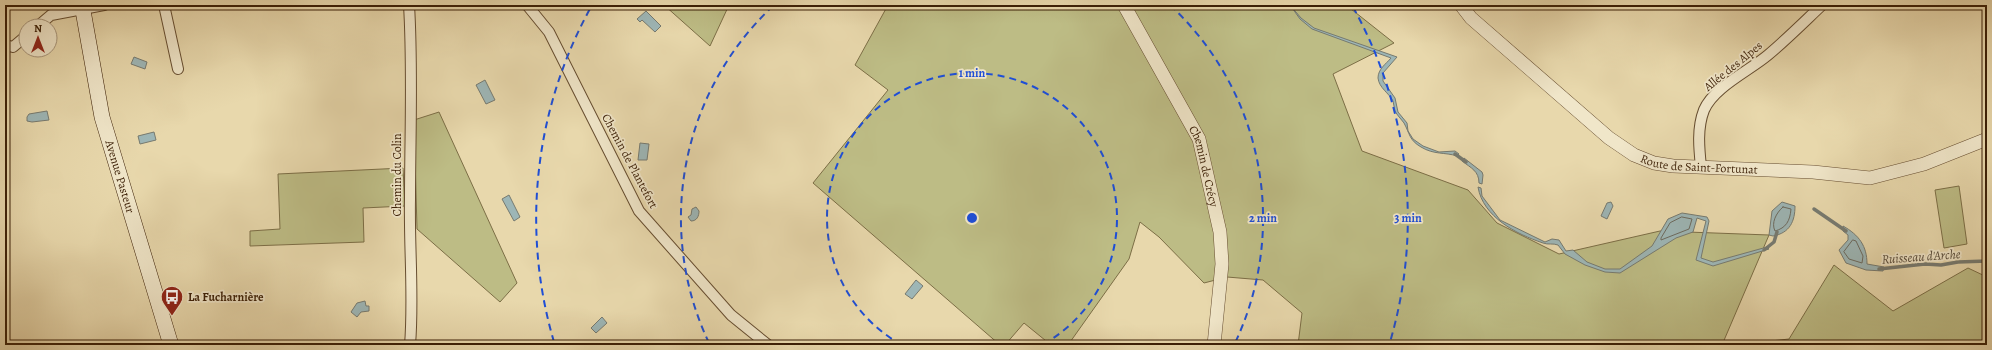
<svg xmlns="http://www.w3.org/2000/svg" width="1992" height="350" viewBox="0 0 1992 350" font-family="Alegreya,serif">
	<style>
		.green { fill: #bdbc85; stroke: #7c6e46 }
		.water { fill: #9db6b6; stroke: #767a70 }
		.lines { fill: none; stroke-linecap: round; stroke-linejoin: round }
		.shore { stroke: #6c6a5e; stroke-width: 1 }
		.stream { stroke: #767a70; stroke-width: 3.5 }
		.minor-casing { stroke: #664d30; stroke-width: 12 }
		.tertiary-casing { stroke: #664d30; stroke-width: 14 }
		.secondary-casing { stroke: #3b1f06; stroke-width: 16 }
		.minor { stroke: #f0e6c9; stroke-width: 10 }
		.tertiary { stroke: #f0e6c9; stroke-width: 13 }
		.secondary { stroke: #f0e6c9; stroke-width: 15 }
		.ring { fill: none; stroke: #1d4ed8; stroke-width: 2; stroke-dasharray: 7 5 }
		.labels { text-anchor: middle; stroke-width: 3.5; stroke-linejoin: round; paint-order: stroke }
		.street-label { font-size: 12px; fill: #3b1f06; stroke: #f0e6c9 }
		.poi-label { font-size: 12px; font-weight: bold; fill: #3b1f06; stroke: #f0e6c9; text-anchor: start }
		.water-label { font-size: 13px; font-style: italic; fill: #584c3b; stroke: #f0e6c9 }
		.centre { fill: #1d4ed8; stroke: #f0e6c9; stroke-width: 2 }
		.ring-label { font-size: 12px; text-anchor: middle; font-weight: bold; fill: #1d4ed8; stroke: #f0e6c9; stroke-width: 3.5; stroke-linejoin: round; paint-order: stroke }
	</style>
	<rect width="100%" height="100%" fill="#e8d8ac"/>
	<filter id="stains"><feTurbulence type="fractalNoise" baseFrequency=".005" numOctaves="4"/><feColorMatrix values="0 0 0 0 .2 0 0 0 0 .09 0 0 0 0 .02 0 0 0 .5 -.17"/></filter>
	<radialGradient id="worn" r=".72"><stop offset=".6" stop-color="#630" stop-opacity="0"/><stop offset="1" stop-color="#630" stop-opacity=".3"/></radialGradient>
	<!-- green -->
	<g class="green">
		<polygon points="664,5 729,5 710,46"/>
		<polygon points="888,5 1346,5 1394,43 1333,74 1362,151 1468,190 1497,223 1559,254 1660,231 1769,235 1722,345 1298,345 1302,313 1263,280 1227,277 1204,283 1159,237 1140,222 1129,259 1068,345 1051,345 1024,323 1005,345 1000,345 813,183 888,90 855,65"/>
		<polygon points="439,112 517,283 500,302 417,229 414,120"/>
		<polygon points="403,168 405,206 363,208 364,242 250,246 250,231 280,229 278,174"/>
		<polygon points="1959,186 1967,244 1944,248 1935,190"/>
		<polygon points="1834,265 1893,311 1968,268 1987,277 1987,345 1735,345 1789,339"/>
	</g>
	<!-- water -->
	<g class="water">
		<path d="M 1290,5 L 1301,18 L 1314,28 L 1397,57 L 1383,73 L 1383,81 L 1395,98 L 1398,112 L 1407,123 L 1408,131 L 1413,139 L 1423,146 L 1439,152 L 1455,151 L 1459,154 L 1457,156 C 1445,152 1434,155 1421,147 C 1409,140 1410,134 1404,123 C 1401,119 1397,115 1395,111 C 1394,108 1394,104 1393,101 C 1389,93 1379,88 1378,78 C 1378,69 1386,64 1391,58 L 1312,29 L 1300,19 Z"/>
		<polygon points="646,11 661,26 655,32 642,20 640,22 637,19"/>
		<polygon points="134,57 147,62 145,69 131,64"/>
		<polygon points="485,80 495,100 486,104 476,85"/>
		<polygon points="47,111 49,120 32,122 27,121 27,117 29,114"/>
		<polygon points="154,132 156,140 140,144 138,136"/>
		<polygon points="640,143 649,144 647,160 638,160"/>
		<path d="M 1464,158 L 1482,172 L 1483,175 L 1482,184 L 1479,183 C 1479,171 1471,168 1462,161 Z"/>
		<path d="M 1478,187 L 1481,188 L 1482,196 L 1500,220 L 1545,242 L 1552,239 L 1559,240 L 1566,251 L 1573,250 L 1587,262 L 1605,269 L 1620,269 L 1652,246 L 1668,219 L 1682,213 L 1707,217 L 1709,221 L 1701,258 L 1713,262 L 1767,247 L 1769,249 L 1713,266 L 1696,260 L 1706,221 L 1697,218 L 1693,232 L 1676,238 L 1620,273 L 1605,272 L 1585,265 L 1565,254 L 1558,245 C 1553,243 1548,245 1543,243 C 1516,234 1483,217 1478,187 Z"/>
		<polygon points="509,195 520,217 514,221 502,199"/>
		<path d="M 1782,202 L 1795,206 C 1795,221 1790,233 1773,236 L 1769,235 L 1772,211 Z"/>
		<polygon points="1607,203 1611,202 1613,206 1607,219 1601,216"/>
		<path d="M 696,207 L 699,211 C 699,216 697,221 691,221 L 688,217 L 691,215 L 692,209 Z"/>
		<path d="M 1843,226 C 1859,235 1867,246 1867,264 L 1884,267 L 1883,271 L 1866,270 L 1846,263 L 1839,250 L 1848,240 L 1848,235 L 1843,231 Z"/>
		<polygon points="916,280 923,286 912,299 905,294"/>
		<polygon points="365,301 366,306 369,306 369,311 361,312 357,317 351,312 357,303"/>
		<polygon points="602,317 607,323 596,333 591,328"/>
	</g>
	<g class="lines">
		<!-- shore -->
		<g class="shore">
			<path d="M 1783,207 L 1791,209 C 1790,221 1786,228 1775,231 C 1771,223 1776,213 1783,207 Z"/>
			<polygon points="1682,217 1692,219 1689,229 1661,240 1661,238 1670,223"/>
			<polygon points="1853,240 1856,241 1863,256 1862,263 1849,259 1844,252"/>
		</g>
		<!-- stream -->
		<g class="stream">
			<polyline points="1455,154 1466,162"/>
			<polyline points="1814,209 1846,231"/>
			<polyline points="1764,250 1774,242 1777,232"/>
			<polyline points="1879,269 1925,264 1941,265 1958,262 1987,261"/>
		</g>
		<!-- minor casing -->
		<g class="minor-casing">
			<g id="minor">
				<polyline points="164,5 178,69"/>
				<path d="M 409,5 C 413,70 410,135 410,199 C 409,248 414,297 410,345"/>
				<polyline points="527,5 549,32 639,211 731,315 768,345"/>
				<polyline points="38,26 51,15 104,5"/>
				<polyline points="5,45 13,47 26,36"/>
				<path d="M 1701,167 C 1699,148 1697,128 1704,110 C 1714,87 1749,71 1768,55 C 1787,39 1804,22 1822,5"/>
			</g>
		</g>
		<!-- tertiary casing -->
		<g class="tertiary-casing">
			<g id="tertiary">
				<path id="s1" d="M 1124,5 L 1199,139 L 1220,232 L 1222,264 L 1214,345"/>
				<path id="s2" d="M 1461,5 L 1471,18 L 1609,138 L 1634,155 L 1654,163 L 1673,166 L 1813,172 L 1870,178 L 1924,164 L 1987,139"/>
			</g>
		</g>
		<!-- secondary casing -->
		<g class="secondary-casing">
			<g id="secondary">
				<path id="s3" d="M 82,5 L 102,117 L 171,345"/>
			</g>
		</g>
		<!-- minor -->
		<use href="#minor" class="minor"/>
		<!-- tertiary -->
		<use href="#tertiary" class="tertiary"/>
		<!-- secondary -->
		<use href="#secondary" class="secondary"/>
	</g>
	<!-- distance rings -->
	<g class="ring">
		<path d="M902 345A145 145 0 1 1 1042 345"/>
		<path d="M709 343A291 291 0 0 1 774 5M1170 5A291 291 0 0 1 1235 343"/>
		<path d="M554 342A436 436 0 0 1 591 7M1353 7A436 436 0 0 1 1390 342"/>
	</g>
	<!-- icons -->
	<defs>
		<g id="bus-pin" transform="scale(1.15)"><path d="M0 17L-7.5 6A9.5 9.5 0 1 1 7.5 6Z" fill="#8f2418" stroke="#f0e6c9"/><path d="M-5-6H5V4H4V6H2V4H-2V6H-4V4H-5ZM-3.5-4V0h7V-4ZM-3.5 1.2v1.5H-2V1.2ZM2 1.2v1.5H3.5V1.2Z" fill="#fff"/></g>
	</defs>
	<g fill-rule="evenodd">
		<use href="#bus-pin" x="172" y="297"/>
	</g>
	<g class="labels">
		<!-- street labels -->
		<g class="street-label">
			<text transform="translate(1733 66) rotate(-39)" y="4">Allée des Alpes</text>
			<text transform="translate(630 161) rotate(62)" y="4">Chemin de Plantefort</text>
			<text dy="4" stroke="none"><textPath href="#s2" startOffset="296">Route de Saint-Fortunat</textPath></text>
			<text dy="4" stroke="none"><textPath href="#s1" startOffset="181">Chemin de Crécy</textPath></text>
			<text transform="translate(397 175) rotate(-90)" y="4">Chemin du Colin</text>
			<text dy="4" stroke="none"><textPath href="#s3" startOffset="176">Avenue Pasteur</textPath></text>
		</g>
		<!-- poi labels -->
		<g class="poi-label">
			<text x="188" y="301">La Fucharnière</text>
		</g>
		<!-- water labels -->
		<g class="water-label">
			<text transform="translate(1921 256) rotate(-4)" y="5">Ruisseau d'Arche</text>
		</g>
	</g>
	<circle cx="972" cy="218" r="6" class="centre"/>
	<g class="ring-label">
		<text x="972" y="77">1 min</text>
		<text x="1263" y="222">2 min</text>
		<text x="1408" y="222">3 min</text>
	</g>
	<!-- margin -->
	<rect width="1992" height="350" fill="none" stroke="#e8d8ac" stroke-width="20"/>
	<rect x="6" y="6" width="1980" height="338" fill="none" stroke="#3b1f06" stroke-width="2"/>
	<rect x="10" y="10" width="1972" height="330" fill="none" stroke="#3b1f06"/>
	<!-- north arrow -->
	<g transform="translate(38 38)"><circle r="19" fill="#f0e6c9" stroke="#a8967b"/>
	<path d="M0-3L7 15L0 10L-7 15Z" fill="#8f2418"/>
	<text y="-6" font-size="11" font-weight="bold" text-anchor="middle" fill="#3b1f06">N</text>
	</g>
	<rect width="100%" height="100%" filter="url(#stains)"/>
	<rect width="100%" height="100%" fill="url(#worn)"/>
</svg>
